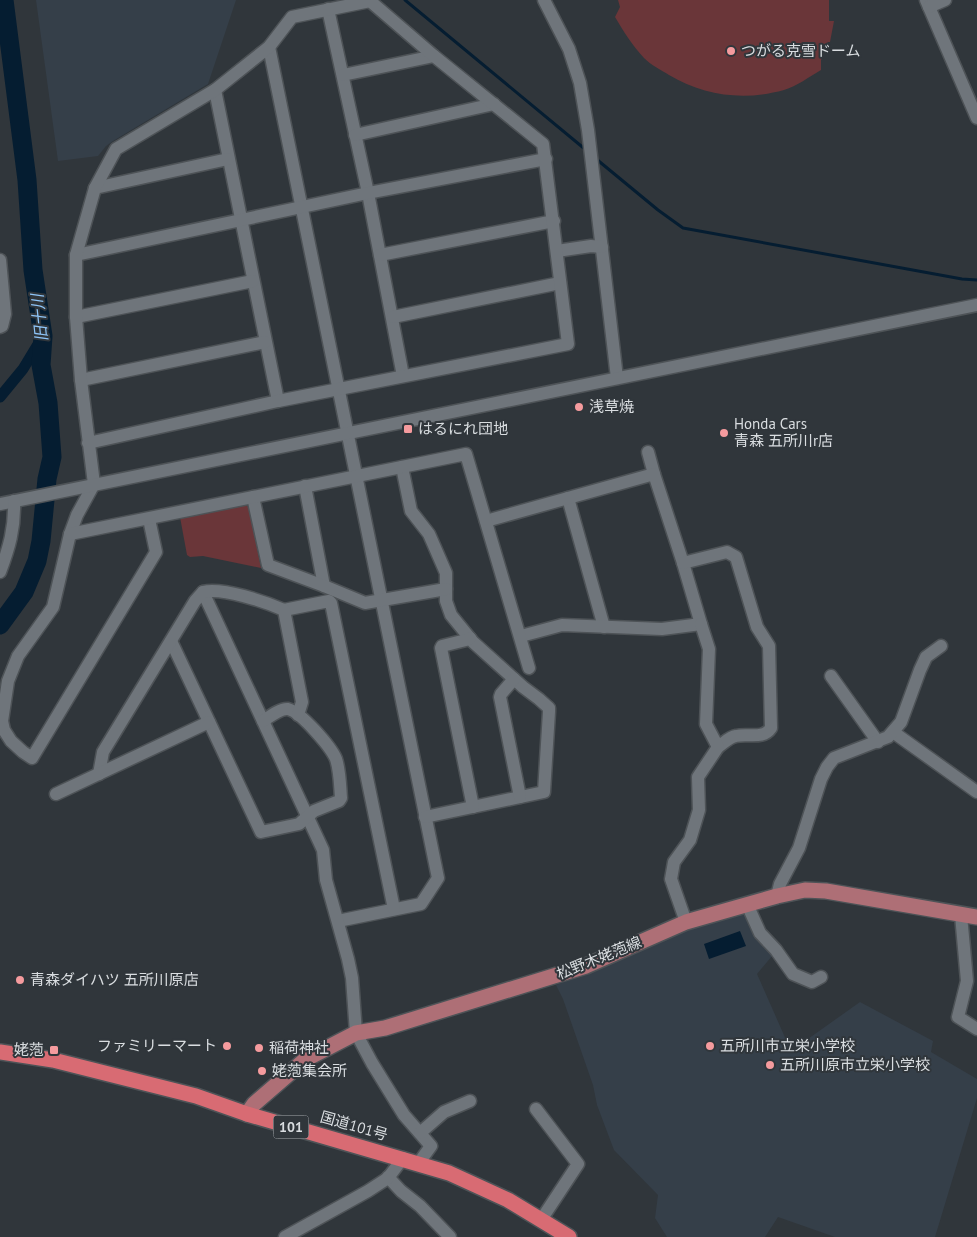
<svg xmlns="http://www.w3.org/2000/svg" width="977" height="1237" viewBox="0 0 977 1237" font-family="'PT Sans','Noto Sans JP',sans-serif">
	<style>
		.built { fill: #353f49 }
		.green { fill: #6a3639 }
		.water { fill: #051d31 }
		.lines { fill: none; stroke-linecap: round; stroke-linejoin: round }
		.stream { stroke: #051d31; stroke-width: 3 }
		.canal { stroke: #051d31; stroke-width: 11 }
		.river { stroke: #051d31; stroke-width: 19 }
		.minor-casing { stroke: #4e5357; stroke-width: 15 }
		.major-casing { stroke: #4e5357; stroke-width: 18 }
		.highway-casing { stroke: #4e5357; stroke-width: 18 }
		.minor { stroke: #6f757b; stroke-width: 12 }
		.major { stroke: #ae6f76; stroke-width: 15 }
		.highway { stroke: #d86b73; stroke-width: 15 }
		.poi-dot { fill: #f59b9e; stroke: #30363b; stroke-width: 2 }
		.labels { text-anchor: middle; stroke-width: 4; stroke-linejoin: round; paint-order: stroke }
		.shield { fill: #30363b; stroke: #a6abae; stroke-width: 1 }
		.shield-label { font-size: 14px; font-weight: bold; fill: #d9dde0 }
		.poi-label { font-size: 15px; fill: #d9dde0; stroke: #30363b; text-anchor: start }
		.street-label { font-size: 15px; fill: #d9dde0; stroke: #30363b }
		.water-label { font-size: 16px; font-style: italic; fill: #8ec5f8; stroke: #30363b }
	</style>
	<rect width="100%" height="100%" fill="#30363b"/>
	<!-- built -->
	<g class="built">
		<polygon points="36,0 236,0 208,84 113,141 106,146 98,156 58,161"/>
		<polygon points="743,914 746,916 754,931 772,956 757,974 791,1051 860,1002 933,1041 931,1052 977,1079 977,1098 935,1237 835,1237 778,1217 765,1237 667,1237 655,1218 658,1195 614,1150 597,1105 593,1085 563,999 556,985 631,955 695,927"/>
	</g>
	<!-- green -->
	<g class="green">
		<path d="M 618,0 L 829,0 L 829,21 L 834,21 L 830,42 L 828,42 L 821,60 L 821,70 C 809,77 797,86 784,90 C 744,101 704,96 669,75 C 661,70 651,65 644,58 C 632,45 624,32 615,17 L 620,7 Z"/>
		<polygon points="245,505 249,507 261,568 203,556 190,557 187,555 180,517"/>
	</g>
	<!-- water -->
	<polygon class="water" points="740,931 746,946 709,959 704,944"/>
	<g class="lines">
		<!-- stream -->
		<g class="stream">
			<polyline points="405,0 586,150"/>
			<polyline points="595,158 658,210 683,228 962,279 977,280"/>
		</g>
		<!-- canal -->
		<polyline class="canal" points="0,397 23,369 43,336"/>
		<!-- river -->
		<polyline class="river" points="0,625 24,592 37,561 41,541 47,479 52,457 48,403 41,365 43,336 33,270 27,180 4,0"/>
		<!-- minor casing -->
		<g class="minor-casing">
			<g id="minor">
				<polyline points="544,0 569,49 580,83 588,130 617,378"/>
				<polyline points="926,0 977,118"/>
				<polyline points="929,7 945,0"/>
				<polyline points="328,9 368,193 403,376"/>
				<polyline points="269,47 438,878 421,904 338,921"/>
				<polyline points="343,75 434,56"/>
				<polyline points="215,90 278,401"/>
				<polyline points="355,135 494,104"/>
				<polyline points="95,188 228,159"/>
				<polyline points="557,251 591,246 602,247"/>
				<polyline points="76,255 368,193 546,159"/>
				<polyline points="380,255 554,221"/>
				<polyline points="0,260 5,314 2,326 0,327"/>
				<polyline points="76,317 253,281"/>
				<polyline points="393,317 560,283"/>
				<polyline points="81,380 265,342"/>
				<polyline points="88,443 278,401 568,344 543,144 434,56 370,1 292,17 269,47 215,90 116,149 95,188 76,255 76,317 81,380 94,484 77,515 70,534 53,607 18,656 8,681 2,721 4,730 11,741 23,752 32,758 156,552 149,519"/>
				<polyline points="648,452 654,474"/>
				<polyline points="402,467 411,511 429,534 446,573 446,601 451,615 473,642 523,687 539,699 549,708 549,712 544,792 425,817"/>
				<polyline points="305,486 324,586"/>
				<polyline points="253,497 268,565 324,586 365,603 446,589"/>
				<polyline points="568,498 604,627"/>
				<polyline points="0,504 977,305"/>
				<polyline points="486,521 654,474 683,563 701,624 662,629 562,625 521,636"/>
				<polyline points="70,534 466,454 529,668"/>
				<path d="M 683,563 L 727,552 L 736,557 L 757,627 L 769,646 L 771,728 C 763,740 748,733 736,736 C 729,737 724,743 718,747"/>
				<path d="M 0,572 C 9,548 15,528 14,501"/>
				<polyline points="203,592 323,850 326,880 348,959 352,978 356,1033 372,1063 404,1115 431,1146 418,1164"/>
				<polyline points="284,610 329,601 331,603 394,909"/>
				<polyline points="470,638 466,640 442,646 441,648 473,807"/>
				<path d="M 171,641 L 261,832 L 299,824 L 314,811 L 339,801 L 341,798 C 340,786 340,771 336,759 C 331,747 301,712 288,709 C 281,708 269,717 263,721"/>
				<polyline points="831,676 878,742"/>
				<polyline points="514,679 501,694 500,697 520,797"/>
				<polyline points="893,732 977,792"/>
				<path d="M 99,774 L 103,752 L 195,601 L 203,592 C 222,587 266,602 284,610 L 302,702 L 298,715"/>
				<polyline points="56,794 209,722"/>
				<polyline points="777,896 780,884 799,848 821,779 827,767 834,758 888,737 901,722 920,670 926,657 941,646"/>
				<polyline points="747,904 760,933 776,950 793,974 812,982 821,977"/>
				<polyline points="961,915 967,981 958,1017 977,1029"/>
				<polyline points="686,922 671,879 674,862 690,840 699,810 698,777 718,747 706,724 709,649 701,624"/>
				<polyline points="536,1109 578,1164 541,1220"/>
				<polyline points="420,1133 444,1112 470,1101"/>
				<polyline points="388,1177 401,1191 420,1206 450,1237"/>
				<polyline points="285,1237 368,1191 388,1178 403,1158"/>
			</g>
		</g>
		<!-- major casing -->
		<g class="major-casing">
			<polyline id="major" points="247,1114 254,1104 306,1059 356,1033 385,1028 586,966 686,922 777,896 805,890 826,891 977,917"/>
		</g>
		<!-- highway casing -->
		<g class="highway-casing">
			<polyline id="highway" points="0,1052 53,1060 196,1096 247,1114 449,1173 508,1200 569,1237"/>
		</g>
		<!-- minor -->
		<use href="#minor" class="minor"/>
		<!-- major -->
		<use href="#major" class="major"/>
		<!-- highway -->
		<use href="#highway" class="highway"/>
	</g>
	<!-- markers -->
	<g class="poi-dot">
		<circle cx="731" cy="51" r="5"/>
		<circle cx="579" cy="407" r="5"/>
		<rect x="403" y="424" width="10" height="10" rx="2.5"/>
		<circle cx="724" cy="433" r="5"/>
		<circle cx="20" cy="980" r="5"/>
		<circle cx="227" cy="1046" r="5"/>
		<circle cx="710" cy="1046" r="5"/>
		<circle cx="259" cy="1048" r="5"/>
		<rect x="49" y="1045" width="10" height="10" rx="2.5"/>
		<circle cx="770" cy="1065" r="5"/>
		<circle cx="262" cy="1071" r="5"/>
	</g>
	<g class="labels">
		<!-- shield labels -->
		<rect class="shield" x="273.5" y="1115.5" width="35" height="23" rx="4"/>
		<g class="shield-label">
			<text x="291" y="1132">101</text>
		</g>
		<!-- poi labels -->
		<g class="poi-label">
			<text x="741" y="56">つがる克雪ドーム</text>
			<text x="589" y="412">浅草焼</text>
			<text x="734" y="429">Honda Cars<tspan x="734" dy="17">青森 五所川r店</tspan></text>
			<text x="418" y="434">はるにれ団地</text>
			<text x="30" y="985">青森ダイハツ 五所川原店</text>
			<text x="217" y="1051" text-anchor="end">ファミリーマート</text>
			<text x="720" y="1051">五所川市立栄小学校</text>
			<text x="269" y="1053">稲荷神社</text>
			<text x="44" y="1055" text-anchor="end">姥萢</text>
			<text x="780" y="1070">五所川原市立栄小学校</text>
			<text x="272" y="1076">姥萢集会所</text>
		</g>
		<!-- street labels -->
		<g class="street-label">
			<text transform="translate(599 958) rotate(-22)" y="5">松野木姥萢線</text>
			<text transform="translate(354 1126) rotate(16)" y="5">国道101号</text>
		</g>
		<!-- water labels -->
		<g class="water-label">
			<text transform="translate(39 318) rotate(-96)" y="6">旧十川</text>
		</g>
	</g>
</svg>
